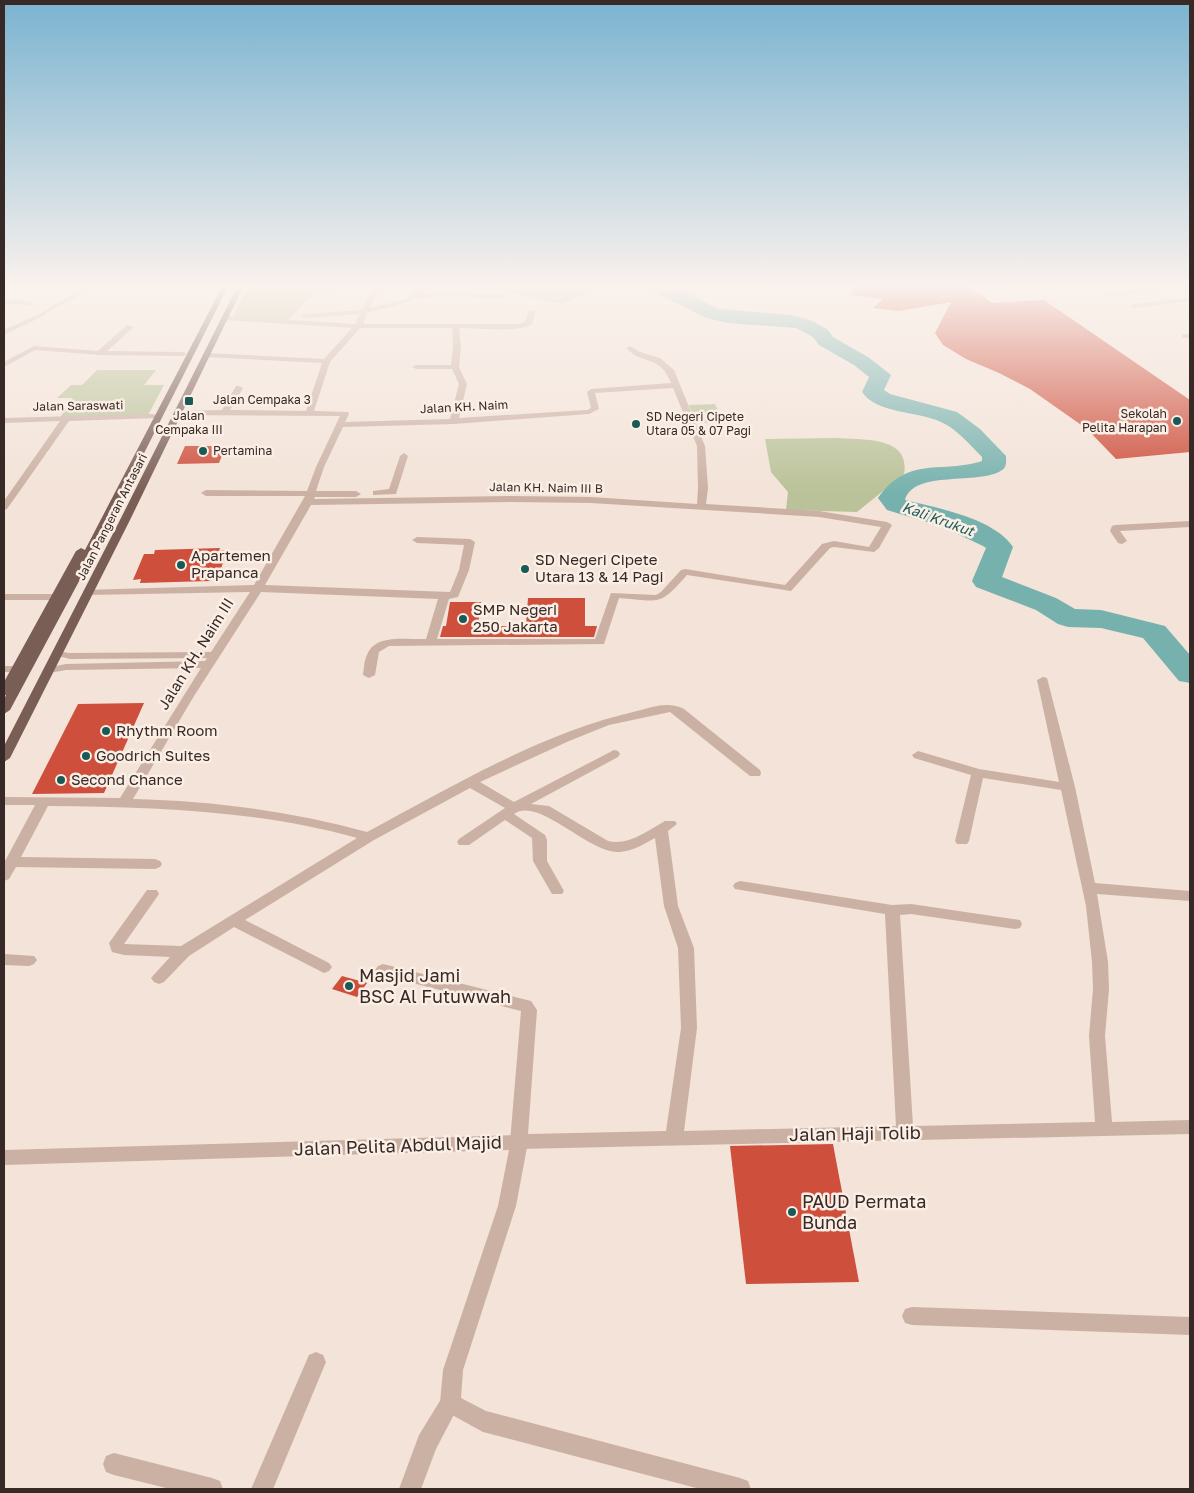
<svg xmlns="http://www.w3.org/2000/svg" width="1194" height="1493" viewBox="0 0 1194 1493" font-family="'Golos Text',sans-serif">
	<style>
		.green { fill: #b9c298 }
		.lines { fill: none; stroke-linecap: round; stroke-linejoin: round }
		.river { fill: #76b1ad; fill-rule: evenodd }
		.building { fill: #cd4f3c }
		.minor { fill: #cbb1a4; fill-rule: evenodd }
		.tertiary { fill: #cbb1a4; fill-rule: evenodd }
		.primary { fill: #795e56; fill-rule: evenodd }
		.poi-dot { fill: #195a57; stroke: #faeee5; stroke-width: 2 }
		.labels { text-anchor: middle; stroke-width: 5; stroke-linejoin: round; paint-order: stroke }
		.far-street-label { font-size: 12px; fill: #362926; stroke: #faeee5 }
		.far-poi-label { font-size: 12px; fill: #362926; stroke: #faeee5; text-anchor: start }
		.far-water-label { font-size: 14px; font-style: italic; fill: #195a57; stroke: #faeee5 }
		.poi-label { font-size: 15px; fill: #362926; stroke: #faeee5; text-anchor: start }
		.street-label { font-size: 15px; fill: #362926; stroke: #faeee5 }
		.near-poi-label { font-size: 18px; fill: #362926; stroke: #faeee5; text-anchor: start }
		.near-street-label { font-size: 18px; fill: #362926; stroke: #faeee5 }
	</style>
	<rect width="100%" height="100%" fill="#f3e3d8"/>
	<!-- green -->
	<g class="green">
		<polygon points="248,285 341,285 337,290 312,296 286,321 233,317"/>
		<polygon points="475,285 602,285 563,304"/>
		<polygon points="97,370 156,370 144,385 164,385 148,415 60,418 72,398 57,398 71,385 82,385"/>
		<polygon points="715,404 723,422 696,423 689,405"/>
		<path d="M 837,438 C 863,440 911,436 904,474 L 857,512 L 786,510 L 788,492 L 771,472 L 765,439 Z"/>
	</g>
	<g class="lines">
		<!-- river -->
		<path class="river" d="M 646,285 L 669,285 L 719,309 L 791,315 L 810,320 L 827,329 L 833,337 L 868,357 L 891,375 L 884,390 L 890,394 L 957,412 L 980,429 L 1006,456 C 1006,461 1007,467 1002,470 C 979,486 914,469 905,500 C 937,508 994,518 1013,547 L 1002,577 L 1056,598 L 1075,609 L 1101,610 L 1165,626 L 1190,655 L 1190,683 L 1179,681 L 1143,638 L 1101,628 L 1068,627 L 1058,624 L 1036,610 L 976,587 L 972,581 L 986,548 L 983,546 L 943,527 L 887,510 L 878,498 C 908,455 942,474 982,461 L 982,457 C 970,445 957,429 941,422 C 918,411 877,414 862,392 L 869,377 L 854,365 L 819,345 L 813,337 L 796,328 L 728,323 L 706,318 L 649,289 Z"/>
	</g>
	<!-- building -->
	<g class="building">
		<polygon points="852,285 966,285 992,303 1044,300 1190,400 1190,452 1116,459 1087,429 1030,389 999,373 966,359 943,345 935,333 951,302 899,311 873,308 883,299 852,295"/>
		<polygon points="185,446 226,446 219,463 177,464"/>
		<polygon points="220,548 219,551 227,550 218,578 211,579 210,581 140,583 141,579 133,580 144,554 154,554 155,550"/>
		<polygon points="528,598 585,598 585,626 597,626 594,637 440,637 443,626 446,626 450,602 481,602 478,626 526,626"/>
		<polygon points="144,703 104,793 32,794 78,704"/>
		<polygon points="342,976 367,983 357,997 332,989"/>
		<polygon points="833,1144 859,1282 746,1284 730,1146"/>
	</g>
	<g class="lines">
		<!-- minor -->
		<g class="minor">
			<polygon points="88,285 96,285 85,293 49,311 45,315 4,335 4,330 41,313"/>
			<path d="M 374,285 L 380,285 L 370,308 L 407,299 L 421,285 L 428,285 L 421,294 L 460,291 L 478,294 L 503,294 L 506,296 L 503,298 L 478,298 L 460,295 L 417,298 L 411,301 L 367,313 L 363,324 L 518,324 L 525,322 L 529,310 L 535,311 L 532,324 C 518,333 477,328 459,328 L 461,346 L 459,367 L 467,384 L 459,418 L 587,410 L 591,408 L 587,392 L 591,389 L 671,383 C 660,354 643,366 626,348 L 630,346 L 640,352 L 660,358 L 674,370 L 705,446 L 708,488 L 706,504 L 819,511 L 887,522 L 892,525 L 879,548 L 874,552 L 834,547 L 830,548 L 791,591 L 687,575 C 659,607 660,601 619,598 L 604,644 L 389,646 L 379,652 L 375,675 L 369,678 L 363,675 C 364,668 364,661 367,655 C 375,633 408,640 426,639 L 438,599 L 261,592 L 194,696 L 133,799 C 213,801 290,811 367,832 C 453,786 541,733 637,711 C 653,707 668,701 684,709 L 760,770 L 761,773 L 760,776 L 750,776 L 670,712 L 609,725 L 569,741 L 480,782 L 514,802 L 614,750 L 618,751 L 620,754 L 618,757 L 531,804 L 549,806 L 608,841 C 628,846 647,831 665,821 L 675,821 L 677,824 L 668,831 L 678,906 L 694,948 L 697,1028 L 684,1131 L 896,1126 L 885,914 L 735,889 L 733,886 L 735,883 L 740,881 L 892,905 L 911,904 L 1020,920 L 1022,924 L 1020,928 L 1015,929 L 911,914 L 900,915 L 913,1126 L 1095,1122 L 1089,1036 L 1093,989 L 1092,962 L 1086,906 L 1061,790 L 983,778 L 969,841 L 967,844 L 957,844 L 955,841 L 971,775 L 914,758 L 912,755 L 918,751 L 979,769 L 1059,782 L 1037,680 L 1043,677 L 1047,678 L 1075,787 L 1095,883 L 1190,891 L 1190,901 L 1097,894 L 1108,962 L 1109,989 L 1105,1036 L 1112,1122 L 1190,1120 L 1190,1134 L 519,1149 L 513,1147 L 510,1142 L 521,1011 L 378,974 L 375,970 L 378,966 L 383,964 L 531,1001 L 537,1010 L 528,1134 L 666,1131 L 681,1028 L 678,948 L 664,906 L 655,838 C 644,844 633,851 620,852 C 590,855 539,796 514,814 L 545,835 L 547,840 L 547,861 L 564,891 L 562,894 L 552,894 L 533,861 L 532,838 L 505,820 L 469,845 L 459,845 L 457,842 L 459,839 L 505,808 L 470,788 L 374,840 L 245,920 L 329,963 L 332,967 L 329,971 L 324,973 L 234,927 L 189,956 L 164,982 L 159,984 L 154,982 L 151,978 L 170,957 L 124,955 L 112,952 L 109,943 L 147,890 L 157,890 L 159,894 L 124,944 L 181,946 L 357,838 C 256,810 152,807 48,806 L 21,857 L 155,859 L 160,861 L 162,864 L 160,867 L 155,869 L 16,867 L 9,879 L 4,881 L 4,863 L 35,805 L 4,805 L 4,797 L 120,798 L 201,668 L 66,670 L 49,673 L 43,670 L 45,668 L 66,664 L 205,661 L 207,658 L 70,659 L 54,655 L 52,653 L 54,651 L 70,653 L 211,652 L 250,592 L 88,595 L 83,592 L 84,590 L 254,585 L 305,496 L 206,496 L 201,493 L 206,490 L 307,491 L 316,467 L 340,416 L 175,415 L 175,411 L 178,411 L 222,410 L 236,386 L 239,386 L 243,388 L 230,410 L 306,411 L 322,363 L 206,357 L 202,355 L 206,353 L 324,359 L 352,328 L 225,320 L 221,318 L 225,316 L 355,324 L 360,314 L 305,318 L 301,316 L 305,314 L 362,310 ZM 360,328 L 452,328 L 453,346 L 451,365 L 416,365 L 412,367 L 416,369 L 452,369 L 459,384 L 450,419 L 345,422 L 349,414 L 348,412 L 314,411 L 330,362 ZM 673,388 L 697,446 L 698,488 L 697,504 L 591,497 L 511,496 L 314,499 L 315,497 L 356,497 L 361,494 L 356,491 L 316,491 L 324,467 L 343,427 L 454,424 L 589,414 L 599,409 L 595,393 ZM 511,502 L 591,503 L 819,517 L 881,527 L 869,547 L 834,541 L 822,544 L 785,585 L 685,569 L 681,570 L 661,592 L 656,595 L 611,593 L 595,639 L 437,639 L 449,599 L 458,597 L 469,570 L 475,542 L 470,539 L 417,537 L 412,540 L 417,543 L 464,545 L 459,570 L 450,592 L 265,585 L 311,505 Z"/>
			<polygon points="1108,285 1124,285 1124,286 1098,290 1095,288"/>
			<polygon points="1163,286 1165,287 1165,289 1108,297 1105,295"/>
			<polygon points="1187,298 1190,300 1189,301 1134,308 1131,306 1134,304"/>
			<polygon points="4,300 31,301 34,303 31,305 4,304"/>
			<polygon points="127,325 134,327 107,351 183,352 187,354 183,356 100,355 35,350 4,367 4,362 34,346 98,351"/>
			<rect x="1182" y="334" width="8" height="4"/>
			<polygon points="153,414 157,416 156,418 69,421 7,509 4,510 4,501 60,421 4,423 4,418"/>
			<polygon points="404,453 408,456 396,494 373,495 373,491 389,489 400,456"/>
			<polygon points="1190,521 1190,527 1120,531 1127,541 1122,544 1118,543 1110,531 1112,526 1115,525"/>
			<polygon points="4,594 55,594 60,597 55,600 4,600"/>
			<polygon points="4,666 16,666 22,669 16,672 4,672"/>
			<polygon points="4,954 34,956 37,960 34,964 29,966 4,965"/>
			<polygon points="912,1307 1190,1317 1190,1335 912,1325 905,1323 902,1316 905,1309"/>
			<polygon points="316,1352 323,1355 326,1362 273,1489 251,1489 309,1355"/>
			<polygon points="450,1393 457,1396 460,1403 436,1449 421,1489 399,1489 419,1435 443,1396"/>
			<polygon points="114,1453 212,1478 220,1481 223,1489 170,1489 114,1475 106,1472 103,1464 106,1456"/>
		</g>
		<!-- tertiary -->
		<polygon class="tertiary" points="519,1135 525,1137 528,1142 516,1206 463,1370 461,1398 486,1411 740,1478 748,1481 751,1489 700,1489 483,1432 443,1410 440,1403 443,1370 498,1206 509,1150 4,1165 4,1150"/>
		<!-- primary -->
		<g class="primary">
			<polygon points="223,285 229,285 84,572 10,710 4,714 4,700 6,695 4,695 4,682 76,551 81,548 85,550"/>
			<polygon points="238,285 244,285 130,520 10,758 4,762 4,746 120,520"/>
		</g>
	</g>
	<!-- sky -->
	<linearGradient id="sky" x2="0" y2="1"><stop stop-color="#7ab3d0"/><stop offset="0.58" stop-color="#faf2ed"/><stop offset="1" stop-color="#faf2ed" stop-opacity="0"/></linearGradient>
	<rect width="1194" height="494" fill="url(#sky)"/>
	<!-- markers -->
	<g class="poi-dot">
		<rect x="184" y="396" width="10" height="10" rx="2.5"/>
		<circle cx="1177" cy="421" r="5"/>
		<circle cx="636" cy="424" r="5"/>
		<circle cx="203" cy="451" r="5"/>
		<circle cx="181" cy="565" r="5"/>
		<circle cx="525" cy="569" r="5"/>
		<circle cx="463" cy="619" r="5"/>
		<circle cx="106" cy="731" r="5"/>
		<circle cx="86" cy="756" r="5"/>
		<circle cx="61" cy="780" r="5"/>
		<circle cx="349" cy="986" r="5"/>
		<circle cx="792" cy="1212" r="5"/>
	</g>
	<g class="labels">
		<!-- far-street labels -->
		<g class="far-street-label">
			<text x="262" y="404">Jalan Cempaka 3</text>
			<text transform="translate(78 406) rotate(-1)" y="4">Jalan Saraswati</text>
			<text transform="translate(464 407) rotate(-3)" y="4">Jalan KH. Naim</text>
			<text transform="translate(546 488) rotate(1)" y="4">Jalan KH. Naim III B</text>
			<text transform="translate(112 517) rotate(-63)" y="4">Jalan Pangeran Antasari</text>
		</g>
		<!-- far-poi labels -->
		<g class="far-poi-label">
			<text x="1167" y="418" text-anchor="end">Sekolah<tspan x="1167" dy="14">Pelita Harapan</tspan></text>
			<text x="189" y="420" text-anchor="middle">Jalan<tspan x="189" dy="14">Cempaka III</tspan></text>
			<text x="646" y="421">SD Negeri Cipete<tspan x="646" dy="14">Utara 05 &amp; 07 Pagi</tspan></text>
			<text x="213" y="455">Pertamina</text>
		</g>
		<!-- far-water labels -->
		<g class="far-water-label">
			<text transform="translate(938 519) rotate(20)" y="5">Kali Krukut</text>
		</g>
		<!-- poi labels -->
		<g class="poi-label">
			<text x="191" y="561">Apartemen<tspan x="191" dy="17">Prapanca</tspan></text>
			<text x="535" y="565">SD Negeri Cipete<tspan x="535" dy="17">Utara 13 &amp; 14 Pagi</tspan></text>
			<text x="473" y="615">SMP Negeri<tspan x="473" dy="17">250 Jakarta</tspan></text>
			<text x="116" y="736">Rhythm Room</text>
			<text x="96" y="761">Goodrich Suites</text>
			<text x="71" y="785">Second Chance</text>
		</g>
		<!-- street labels -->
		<g class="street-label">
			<text transform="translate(196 654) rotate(-58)" y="5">Jalan KH. Naim III</text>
		</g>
		<!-- near-poi labels -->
		<g class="near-poi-label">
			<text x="359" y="982">Masjid Jami<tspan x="359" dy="21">BSC Al Futuwwah</tspan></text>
			<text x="802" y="1208">PAUD Permata<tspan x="802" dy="21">Bunda</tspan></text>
		</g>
		<!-- near-street labels -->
		<g class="near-street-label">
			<text transform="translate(855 1134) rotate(-1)" y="6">Jalan Haji Tolib</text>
			<text transform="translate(398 1146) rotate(-2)" y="6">Jalan Pelita Abdul Majid</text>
		</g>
	</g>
	<!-- border -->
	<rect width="1194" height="1493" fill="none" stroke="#362926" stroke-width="10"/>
</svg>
